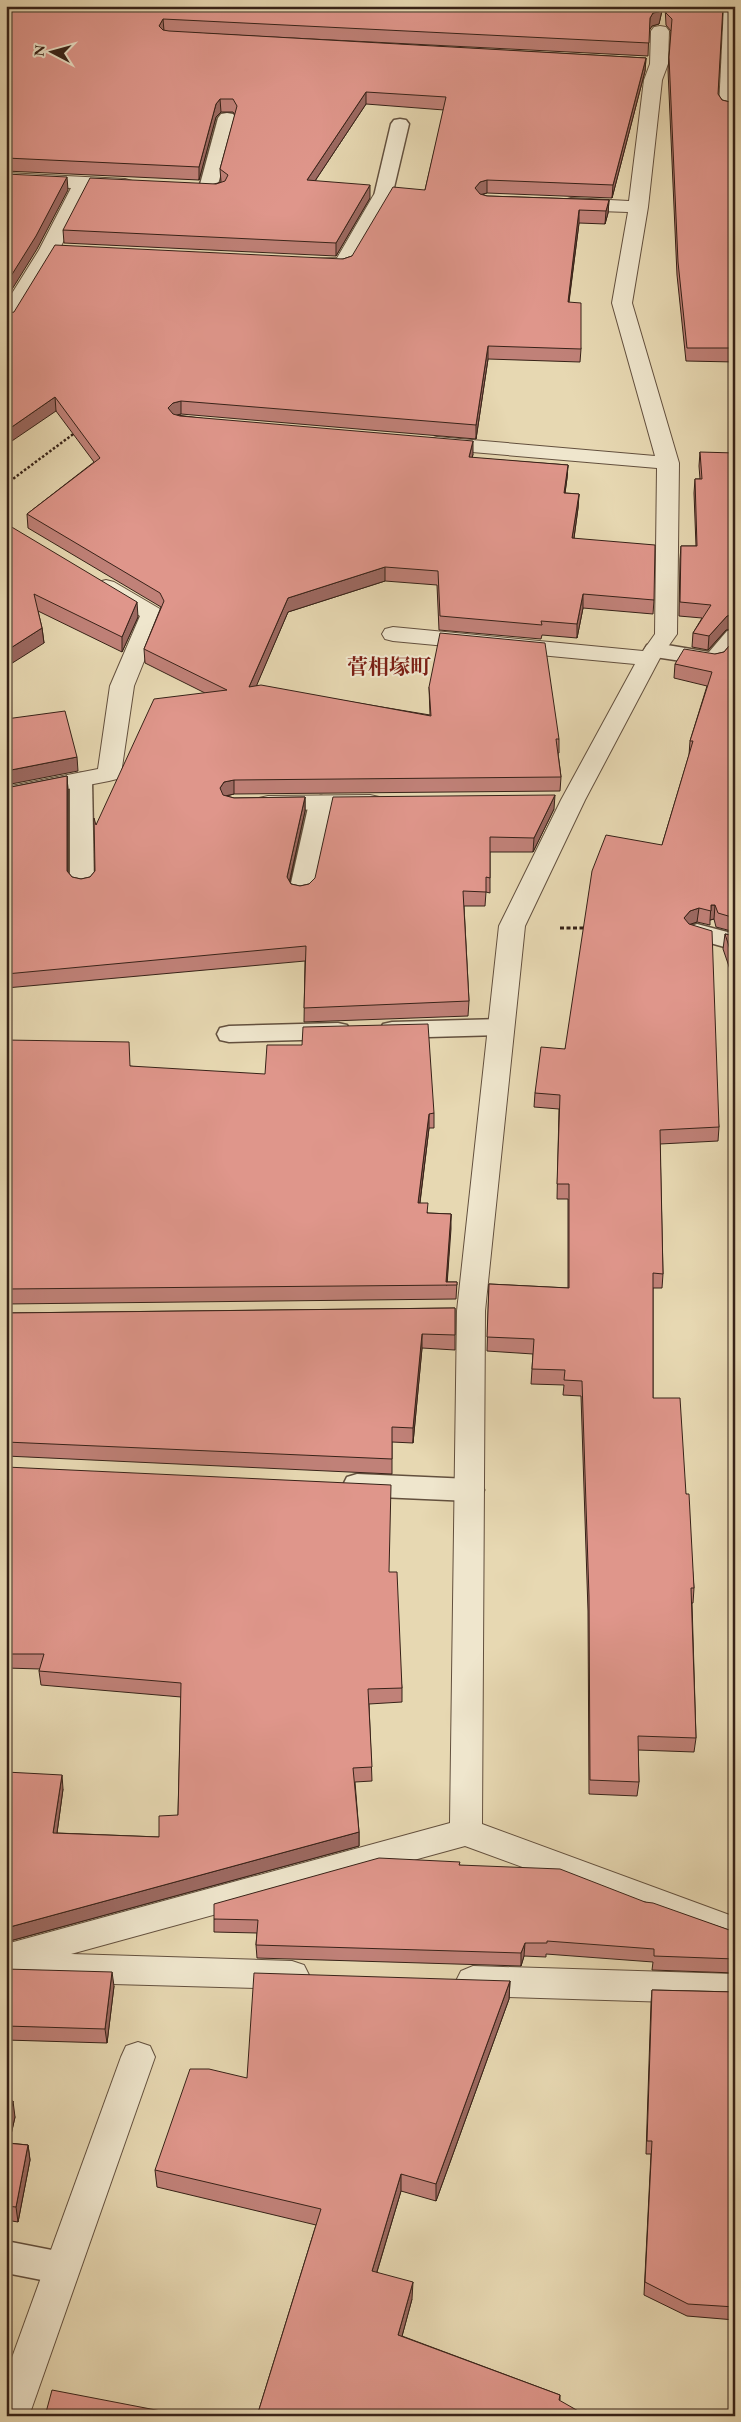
<svg xmlns="http://www.w3.org/2000/svg" width="741" height="2422" viewBox="0 0 741 2422" font-family="'EB Garamond','Noto Serif JP',serif">
	<style>
		.lines { fill: none; stroke-linecap: round; stroke-linejoin: round }
		.service-casing { stroke: #63503e; stroke-width: 3 }
		.minor-casing { stroke: #63503e; stroke-width: 2 }
		.path-far1 { stroke: #372218; stroke-width: 2.5; stroke-dasharray: 2.5 2; stroke-linecap: butt }
		.path { stroke: #372218; stroke-width: 3; stroke-dasharray: 4 2.5; stroke-linecap: butt }
		.service { fill: #efe6cd; fill-rule: evenodd }
		.minor { fill: #efe6cd; fill-rule: evenodd }
		.wall { fill: #c08178; stroke: #372218 }
		.shaded-wall { fill: #9c6961; stroke: #372218 }
		.building { fill: #df968b; stroke: #372218 }
		.labels { text-anchor: middle; stroke-width: 4; stroke-linejoin: round; paint-order: stroke }
		.neighbourhood-label { font-size: 21px; font-weight: bold; fill: #7a1f14; stroke: #efe6cd }
	</style>
	<rect width="100%" height="100%" fill="#e7d8b2"/>
	<filter id="stains"><feTurbulence type="fractalNoise" baseFrequency=".004" numOctaves="4"/><feColorMatrix values="0 0 0 0 .2 0 0 0 0 .09 0 0 0 0 .02 0 0 0 .5 -.17"/></filter>
	<radialGradient id="worn" r=".72"><stop offset=".6" stop-color="#630" stop-opacity="0"/><stop offset="1" stop-color="#630" stop-opacity=".3"/></radialGradient>
	<g class="lines">
		<!-- service casing -->
		<g class="service-casing">
			<g id="service">
				<polygon points="227,113 233,114 236,118 217,188 214,192 202,192 199,188 218,118 221,114"/>
				<polygon points="400,119 406,120 409,124 392,196 389,200 377,200 374,196 391,124 394,120"/>
				<polygon points="735,630 735,649 722,664 714,666 655,657 647,655 644,650 647,645 655,643 709,652 727,631"/>
				<polygon points="81,773 89,775 92,780 94,885 90,890 82,892 74,890 70,885 70,780 73,775"/>
				<polygon points="321,796 329,798 333,803 313,892 309,897 301,899 293,897 289,892 309,803 313,798"/>
				<polygon points="697,924 735,934 735,950 689,937 685,932 689,927"/>
				<polygon points="501,1019 510,1021 513,1027 510,1033 501,1035 392,1038 383,1036 380,1030 383,1024 392,1022"/>
				<polygon points="338,1023 347,1025 350,1031 347,1037 338,1039 229,1042 220,1040 217,1034 220,1028 229,1026"/>
				<polygon points="357,1474 470,1479 480,1482 484,1490 480,1498 470,1501 357,1496 347,1493 343,1485 347,1477"/>
				<polygon points="6,2241 62,2252 74,2257 79,2268 74,2279 62,2284 6,2273"/>
			</g>
		</g>
		<!-- minor casing -->
		<g class="minor-casing">
			<g id="minor">
				<polygon points="724,6 735,6 735,111 728,113 722,111 719,107"/>
				<polygon points="660,26 666,27 669,31 668,64 662,80 648,207 632,303 679,463 677,634 660,658 585,800 525,926 485,1311 482,1824 735,1917 735,1945 465,1846 71,1954 292,1961 304,1965 309,1975 304,1985 292,1989 6,1981 6,1944 450,1823 457,1311 499,926 561,800 635,664 393,641 385,639 382,634 385,629 393,627 643,651 655,634 657,468 437,449 430,447 426,443 430,439 437,437 655,456 612,303 628,212 571,210 564,208 561,204 564,200 571,198 629,201 644,80 650,64 651,31 654,27"/>
				<polygon points="6,173 125,179 132,181 134,185 132,189 90,189 59,250 13,324 6,326 6,303 39,250 71,188 6,185"/>
				<polygon points="383,190 390,192 393,196 350,268 343,270 308,267 305,263 308,259 337,258 373,196 376,192"/>
				<polygon points="106,580 114,582 160,609 163,614 134,686 121,774 117,779 109,781 6,801 6,787 98,769 110,686 140,616 98,592 95,587 98,582"/>
				<polygon points="370,795 379,797 382,802 379,807 370,809 268,810 259,808 256,803 259,798 268,796"/>
				<polygon points="473,1966 735,1974 735,2004 473,1996 461,1991 456,1981 461,1971"/>
				<polygon points="138,2042 150,2046 155,2057 29,2416 6,2416 6,2374 121,2057 126,2046"/>
			</g>
		</g>
		<!-- path-far1 -->
		<polyline class="path-far1" points="6,484 76,432"/>
		<!-- path -->
		<polyline class="path" points="560,928 586,928"/>
		<!-- service -->
		<use href="#service" class="service"/>
		<!-- minor -->
		<use href="#minor" class="minor"/>
	</g>
	<!-- wall -->
	<g class="wall">
		<polygon points="6,6 663,6 659,24 652,26 649,30 648,56 193,33 646,58 645,71 612,198 487,193 482,194 487,196 609,200 608,213 605,224 579,223 569,302 581,349 580,362 488,359 476,439 181,414 177,415 473,454 472,458 568,465 567,478 565,493 579,494 578,508 574,538 654,600 653,614 583,608 577,638 542,635 541,639 439,630 437,585 385,581 288,612 256,686 430,715 429,687 559,739 559,753 558,753 561,777 560,791 234,794 227,796 234,798 305,797 305,811 290,881 291,884 300,886 309,884 554,809 533,852 490,852 490,893 486,892 485,906 464,906 469,1001 468,1016 304,1022 305,961 6,988 6,788 67,776 68,791 68,872 72,877 81,879 90,877 95,871 96,825 205,693 145,663 144,649 161,607 28,528 27,514 94,462 56,411 6,314 343,259 352,256 425,190 444,110 366,104 315,181 370,198 336,256 64,243 63,230 221,182 220,169 235,115 233,112 221,112 216,117 199,180 6,171"/>
		<polygon points="665,6 723,6 718,94 722,100 730,102 735,100 735,362 686,361 677,275 668,70 671,31 666,25"/>
		<polygon points="700,452 726,630 708,650 692,647 693,633 702,618 679,616 680,559 681,546 696,546 694,493 695,479 700,479 699,466"/>
		<polygon points="6,529 138,617 122,652 38,611 42,628 44,643"/>
		<polygon points="735,639 735,932 716,927 714,919 710,920 710,925 697,922 691,924 719,1127 718,1141 660,1144 663,1274 662,1288 653,1288 653,1398 686,1494 694,1588 693,1603 692,1603 696,1738 694,1752 638,1750 639,1782 637,1796 589,1794 588,1611 581,1396 563,1395 564,1385 531,1384 533,1354 487,1351 489,1284 568,1288 568,1199 557,1199 559,1109 534,1107 535,1093 565,1049 662,845 689,755 690,741 707,686 674,678 675,664 724,652"/>
		<polygon points="725,934 735,936 735,984 723,949"/>
		<polygon points="6,1040 130,1066 434,1113 434,1128 429,1128 420,1203 428,1213 451,1214 447,1282 457,1282 456,1299 6,1304"/>
		<polygon points="455,1308 455,1350 422,1348 413,1443 392,1442 392,1474 6,1456 6,1313"/>
		<polygon points="6,1467 389,1572 402,1688 402,1702 369,1704 372,1781 355,1782 359,1832 359,1846 6,1942 6,1772 63,1789 57,1833 159,1837 178,1815 181,1697 41,1685 39,1671 40,1669 6,1668"/>
		<polygon points="459,1865 645,1902 735,1932 735,1973 652,1970 653,1962 546,1954 546,1957 524,1956 521,1966 257,1958 256,1945 257,1933 214,1932 214,1919"/>
		<polygon points="6,1969 114,1986 107,2043 6,2040"/>
		<polygon points="510,1981 509,1999 436,2201 401,2191 377,2272 412,2299 402,2336 560,2395 560,2400 257,2416 316,2225 157,2187 155,2170 247,2078"/>
		<polygon points="652,1990 735,1992 735,2320 687,2316 644,2295 651,2154 646,2154 651,2003"/>
		<polygon points="6,2100 15,2117 9,2143 28,2145 30,2160 18,2222 6,2220"/>
	</g>
	<!-- shaded-wall -->
	<g class="shaded-wall">
		<polygon points="661,6 663,6 659,24 652,26 649,31 650,18 653,13"/>
		<polygon points="163,19 164,31 159,26"/>
		<polygon points="646,58 645,71 612,198 613,185"/>
		<polygon points="366,92 366,104 307,193 307,180"/>
		<polygon points="220,99 221,112 216,117 199,180 199,167 216,104"/>
		<polygon points="67,177 68,190 37,249 6,299 6,284"/>
		<polygon points="487,180 487,193 479,195 475,188 480,182"/>
		<polygon points="370,185 370,198 336,256 336,243"/>
		<polygon points="609,200 608,213 605,224 606,211"/>
		<polygon points="579,210 579,223 567,315 568,302"/>
		<polygon points="488,346 488,359 476,439 476,425"/>
		<polygon points="55,397 56,411 6,445 6,431"/>
		<polygon points="181,401 181,414 173,416 168,408 173,403"/>
		<polygon points="473,441 473,454 469,471 469,457"/>
		<polygon points="568,465 567,478 563,507 564,493"/>
		<polygon points="579,494 578,508 572,552 572,538"/>
		<polygon points="385,567 385,581 288,612 250,701 249,687 288,598"/>
		<polygon points="583,594 583,608 577,638 577,624"/>
		<polygon points="137,602 138,617 122,652 122,637"/>
		<polygon points="735,614 735,628 726,630 708,650 709,636 727,616"/>
		<polygon points="42,628 44,643 6,667 6,651"/>
		<polygon points="77,757 78,771 6,785 6,771"/>
		<polygon points="67,776 68,791 68,885 67,871"/>
		<polygon points="234,780 234,794 225,796 220,802 220,788 224,782"/>
		<polygon points="555,795 554,809 533,852 534,838"/>
		<polygon points="305,797 305,811 287,892 287,877"/>
		<polygon points="711,905 715,905 714,919 710,920"/>
		<polygon points="699,908 697,922 688,925 684,918 690,911"/>
		<polygon points="429,1114 429,1128 418,1217 418,1203"/>
		<polygon points="451,1214 451,1229 447,1285 446,1285"/>
		<polygon points="422,1334 422,1348 413,1443 413,1428"/>
		<polygon points="62,1775 63,1789 55,1847 53,1833"/>
		<polygon points="359,1832 359,1846 6,1942 6,1928"/>
		<polygon points="525,1943 524,1956 521,1966 521,1953"/>
		<polygon points="112,1972 114,1986 107,2043 105,2029"/>
		<polygon points="510,1981 509,1999 436,2201 436,2184"/>
		<polygon points="13,2101 15,2117 6,2157 6,2132"/>
		<polygon points="28,2145 30,2160 18,2222 16,2207"/>
		<polygon points="401,2174 401,2191 372,2288 372,2271"/>
		<polygon points="413,2282 412,2299 398,2351 398,2335"/>
	</g>
	<!-- building -->
	<g class="building">
		<polygon points="6,6 661,6 659,12 653,13 650,18 649,43 163,19 159,26 163,30 169,31 646,58 613,185 487,180 480,182 475,188 480,194 487,196 609,200 606,211 579,210 568,302 581,303 581,349 488,346 476,425 181,401 173,403 168,408 173,414 180,416 473,441 469,457 568,465 564,493 579,494 572,538 655,545 654,600 583,594 577,624 541,621 542,625 440,616 438,571 385,567 288,598 249,687 261,685 431,716 429,687 440,633 545,643 559,739 556,739 561,777 234,780 224,782 220,788 223,795 234,798 305,797 287,877 291,884 300,886 309,884 315,878 333,797 555,795 534,838 490,837 490,878 486,877 486,892 463,891 469,1001 304,1008 306,946 6,974 6,788 67,776 67,871 72,877 81,879 90,877 95,871 94,818 96,825 154,699 227,690 144,649 164,601 160,593 27,514 100,458 55,397 6,431 6,314 14,312 55,245 343,259 352,256 393,187 425,190 446,97 366,92 307,180 370,185 336,243 63,230 90,178 216,184 225,181 228,175 220,169 237,106 233,99 220,99 216,104 199,167 6,158"/>
		<polygon points="666,6 723,6 718,94 722,100 730,102 735,100 735,348 687,348 678,262 669,57 672,19 666,13"/>
		<polygon points="6,174 67,177 36,236 6,284"/>
		<polygon points="700,452 735,453 735,614 727,616 709,636 693,633 711,605 680,602 681,546 697,546 695,479 702,479"/>
		<polygon points="10,526 137,602 122,637 34,594 42,628 6,651 6,529"/>
		<polygon points="735,639 735,918 718,913 715,905 711,905 711,911 699,908 690,911 684,918 689,924 712,931 719,1127 660,1130 663,1274 653,1273 653,1398 680,1398 686,1494 689,1494 694,1588 691,1588 696,1738 638,1736 639,1782 590,1780 589,1597 582,1381 564,1380 565,1370 532,1369 534,1339 487,1337 489,1284 569,1288 569,1184 557,1184 560,1095 535,1093 541,1047 565,1049 592,871 606,835 662,845 693,741 690,741 712,672 675,664 684,649 715,654 724,652"/>
		<polygon points="65,711 77,757 6,771 6,719"/>
		<polygon points="725,934 735,936 735,965"/>
		<polygon points="428,1024 434,1113 429,1114 418,1203 428,1203 427,1213 451,1214 446,1282 457,1282 457,1285 6,1289 6,1040 129,1042 130,1066 265,1074 267,1045 302,1045 303,1027"/>
		<polygon points="455,1308 455,1335 422,1334 413,1428 392,1427 392,1459 6,1442 6,1313"/>
		<polygon points="6,1467 391,1485 389,1572 397,1572 402,1688 368,1689 372,1767 353,1768 359,1832 6,1928 6,1772 62,1775 53,1833 159,1837 159,1816 178,1815 181,1683 39,1671 44,1654 6,1654"/>
		<polygon points="379,1858 460,1862 459,1865 560,1869 645,1902 653,1903 735,1932 735,1959 654,1956 654,1949 547,1941 547,1943 525,1943 521,1953 256,1945 258,1920 214,1919 214,1904"/>
		<polygon points="6,1969 112,1972 105,2029 6,2026"/>
		<polygon points="254,1973 510,1981 436,2184 401,2174 372,2271 413,2282 398,2335 560,2395 559,2400 587,2416 257,2416 321,2209 155,2170 190,2069 209,2069 247,2078"/>
		<polygon points="652,1990 735,1992 735,2307 688,2304 645,2282 652,2141 647,2141"/>
		<polygon points="6,2100 13,2101 6,2132"/>
		<polygon points="6,2143 28,2145 16,2207 6,2206"/>
		<polygon points="52,2390 187,2416 45,2416"/>
	</g>
	<g class="labels">
		<!-- neighbourhood labels -->
		<g class="neighbourhood-label">
			<text x="389" y="674">菅相塚町</text>
		</g>
	</g>
	<!-- margin -->
	<rect width="741" height="2422" fill="none" stroke="#e7d8b2" stroke-width="25"/>
	<rect x="8" y="8" width="726" height="2407" fill="none" stroke="#372218" stroke-width="2.5"/>
	<rect x="12" y="12" width="716" height="2397" fill="none" stroke="#372218"/>
	<!-- north arrow -->
	<g transform="translate(52 52) rotate(276)" stroke="#efe6cd" stroke-width="4" paint-order="stroke">
	<path d="M0-4L9 19L0 12L-9 19Z" fill="#372218"/>
	<text y="-8" font-size="14" font-weight="bold" text-anchor="middle" fill="#372218">N</text>
	</g>
	<rect width="100%" height="100%" filter="url(#stains)"/>
	<rect width="100%" height="100%" fill="url(#worn)"/>
</svg>
